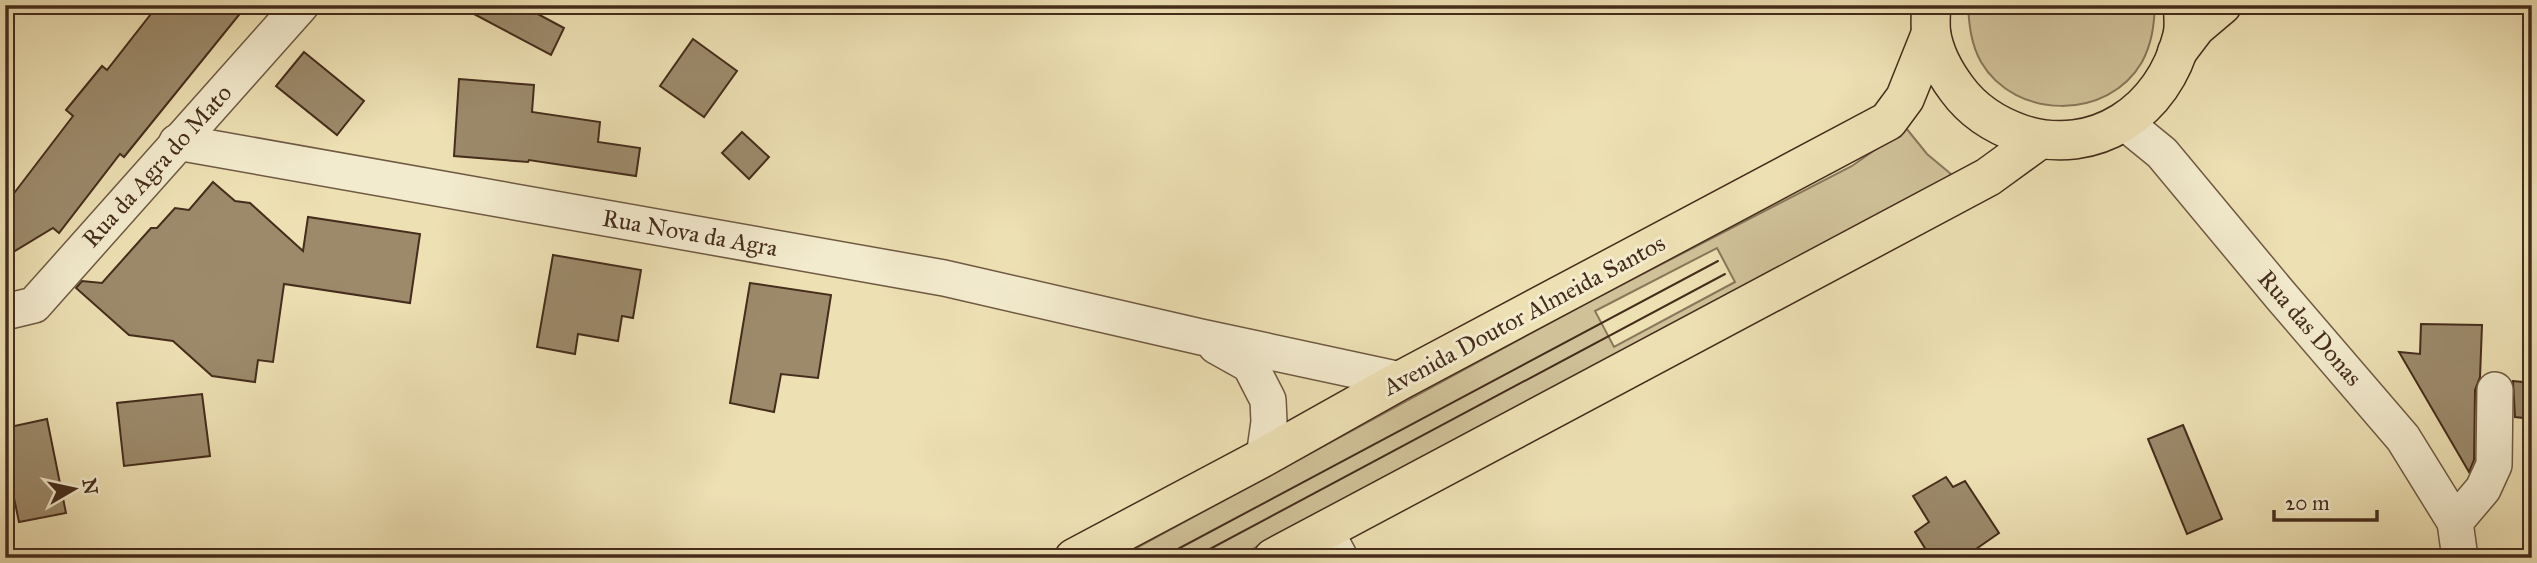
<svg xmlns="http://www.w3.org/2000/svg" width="2537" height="563" viewBox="0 0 2537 563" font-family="'IM FELL Great Primer',serif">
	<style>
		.green { fill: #d0c199; stroke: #8a765a; stroke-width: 2; fill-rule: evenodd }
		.building { fill: #9c8a6b; stroke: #452c1c; stroke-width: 2 }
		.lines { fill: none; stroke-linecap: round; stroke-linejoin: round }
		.minor-casing { stroke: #6f5942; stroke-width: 38 }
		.major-casing { stroke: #452c1c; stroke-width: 41 }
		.minor { stroke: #f3ebce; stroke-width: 35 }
		.major { stroke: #ede0b3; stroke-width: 38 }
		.tram { stroke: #452c1c; stroke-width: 2 }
		.labels { text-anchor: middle; stroke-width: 6; stroke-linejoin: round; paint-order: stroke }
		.street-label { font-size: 24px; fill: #452c1c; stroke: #f3ebce }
	</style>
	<rect width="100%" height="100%" fill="#ede0b3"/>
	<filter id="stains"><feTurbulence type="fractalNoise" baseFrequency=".00286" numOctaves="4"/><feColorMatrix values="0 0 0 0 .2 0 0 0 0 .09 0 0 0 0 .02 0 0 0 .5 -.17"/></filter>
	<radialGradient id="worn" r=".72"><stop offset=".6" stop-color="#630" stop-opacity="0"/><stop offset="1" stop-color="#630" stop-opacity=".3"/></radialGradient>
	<!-- green -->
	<g class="green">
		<path d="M 1968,5 L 2155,5 C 2154,26 2152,43 2142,62 C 2108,121 2015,120 1981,62 C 1971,44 1969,25 1968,5 Z"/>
		<path d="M 1906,128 L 1927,154 L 1951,174 L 1948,177 L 1619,355 L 1236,558 L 1118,558 L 1590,301 L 1852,166 ZM 1717,248 L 1735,282 L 1614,347 L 1595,311 Z"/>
	</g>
	<!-- building -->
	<g class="building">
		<polygon points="158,5 247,5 124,157 120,154 59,233 53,228 5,257 5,205 73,116 66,110 102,66 107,70"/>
		<polygon points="457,5 521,5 564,28 551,55"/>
		<polygon points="693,39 737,71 704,117 660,86"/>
		<polygon points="304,52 364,101 337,135 276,86"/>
		<polygon points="459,79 534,85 532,112 600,122 598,142 640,148 636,176 529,160 528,162 454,156"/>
		<polygon points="742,132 769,157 749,179 722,153"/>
		<polygon points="213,182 235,201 250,203 303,251 308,217 420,234 410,303 284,284 273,362 258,360 255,382 212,376 173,341 129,335 76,288 82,281 102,283 151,228 157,228 175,208 189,210"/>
		<polygon points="553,255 641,270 633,318 622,316 618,341 578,334 575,354 537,347"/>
		<polygon points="750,283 831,295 818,378 781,374 774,412 730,403"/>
		<polygon points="2421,324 2482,325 2480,377 2475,390 2474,460 2469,472 2399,352 2420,354"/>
		<polygon points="2513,381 2532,383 2532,419 2515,417"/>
		<polygon points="202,394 210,456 124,466 117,403"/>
		<polygon points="47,419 66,513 19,522 5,455 5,428"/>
		<polygon points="2183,425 2222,519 2187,534 2148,439"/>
		<polygon points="1946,477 1953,487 1965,481 1999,533 1963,558 1931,558 1915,532 1929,522 1913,496"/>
	</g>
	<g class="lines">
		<!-- minor casing -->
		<g class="minor-casing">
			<g id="minor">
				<polyline points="2124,122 2162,153 2281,296 2403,438 2455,522 2460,558"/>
				<polyline points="177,142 944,278 1201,337 1401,380"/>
				<polyline points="5,312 34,305 301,5"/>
				<polyline points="1216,346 1250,365 1268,400 1269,422 1264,457"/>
				<polyline points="2455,522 2483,489 2494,465 2495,390"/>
				<polyline points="1325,530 1340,558"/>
			</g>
		</g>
		<!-- major casing -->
		<g class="major-casing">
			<g id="major">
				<path d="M 1931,5 C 1931,14 1930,23 1931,32 C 1934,53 1945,73 1957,89 C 1973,111 1995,125 2021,134 C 2095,158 2164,111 2182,37 C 2185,27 2183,15 2183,5"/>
				<polyline points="2177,52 2196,27 2222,5"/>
				<polyline points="1074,558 1264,457 1401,380 1888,121 1905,98 1931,33"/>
				<polyline points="1273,558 1988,177 2039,140"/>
			</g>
		</g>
		<!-- minor -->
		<use href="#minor" class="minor"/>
		<!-- major -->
		<use href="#major" class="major"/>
		<!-- tram -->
		<g class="tram">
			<polyline points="1161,558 1718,261"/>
			<polyline points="1193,558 1725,274"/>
		</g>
	</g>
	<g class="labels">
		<!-- street labels -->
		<g class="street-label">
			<text transform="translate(157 166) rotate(-48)" y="8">Rua da Agra do Mato</text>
			<text transform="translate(690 233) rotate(10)" y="8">Rua Nova da Agra</text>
			<text transform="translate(1524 315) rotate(-28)" y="8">Avenida Doutor Almeida Santos</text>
			<text transform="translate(2310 328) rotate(49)" y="8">Rua das Donas</text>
		</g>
	</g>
	<!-- margin -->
	<rect width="2537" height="563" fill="none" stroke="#ede0b3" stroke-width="28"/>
	<rect x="7" y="7" width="2523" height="549" fill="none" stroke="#452c1c" stroke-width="3.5"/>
	<rect x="14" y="14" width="2509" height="535" fill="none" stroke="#452c1c" stroke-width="2"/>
	<!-- north arrow -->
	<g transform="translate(74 489) rotate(81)" stroke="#f3ebce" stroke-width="5" paint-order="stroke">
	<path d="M0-5L12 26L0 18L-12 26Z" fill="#452c1c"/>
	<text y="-10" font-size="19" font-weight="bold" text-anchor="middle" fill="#452c1c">N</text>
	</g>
	<!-- scale -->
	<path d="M2274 510v10h103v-10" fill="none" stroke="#452c1c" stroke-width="3.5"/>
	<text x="2285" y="510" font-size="21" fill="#452c1c" stroke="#f3ebce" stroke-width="5" paint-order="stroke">20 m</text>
	<rect width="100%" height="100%" filter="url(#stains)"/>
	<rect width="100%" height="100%" fill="url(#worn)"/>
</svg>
